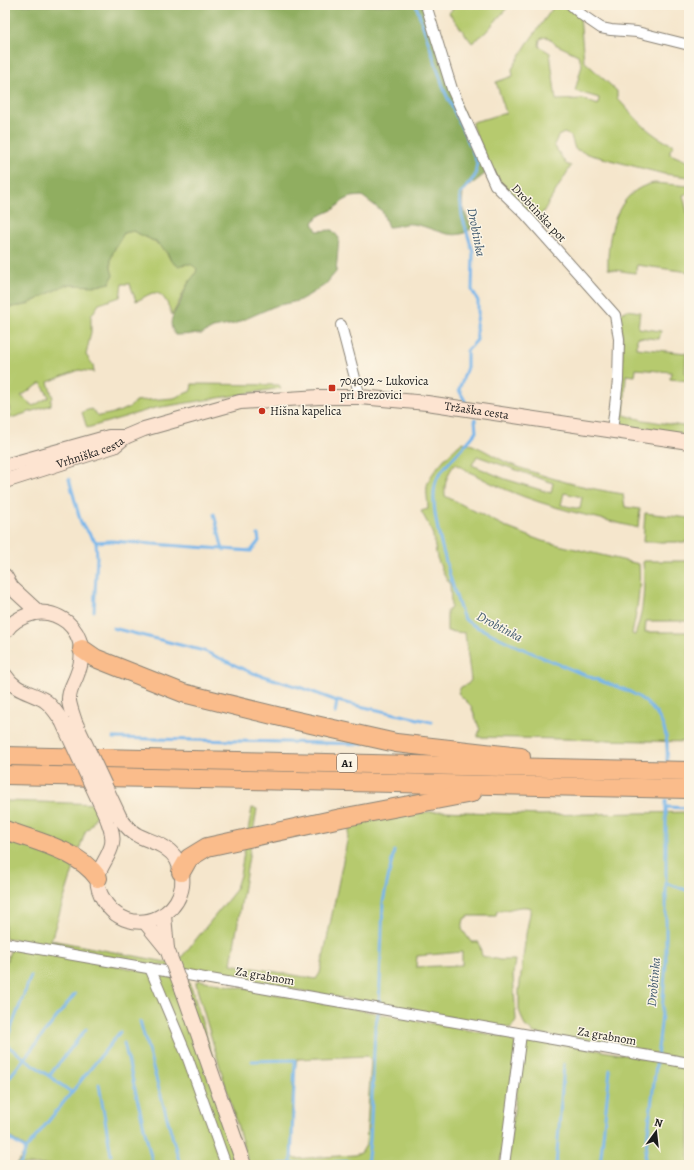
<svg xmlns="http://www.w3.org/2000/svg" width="694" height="1170" viewBox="0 0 694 1170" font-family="Alegreya,serif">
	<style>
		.green { fill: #b6ca6e; stroke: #697345; fill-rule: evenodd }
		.forest { fill: #90ae61; stroke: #56653e }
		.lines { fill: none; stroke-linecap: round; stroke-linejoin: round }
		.stream { stroke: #77b6eb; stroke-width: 3 }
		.street-casing { stroke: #888174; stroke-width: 12 }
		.secondary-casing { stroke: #888174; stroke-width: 16 }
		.highway-casing { stroke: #888174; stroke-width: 20 }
		.street { stroke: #fff; stroke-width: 10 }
		.secondary { stroke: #fde4d1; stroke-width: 14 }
		.highway { stroke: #fabc8b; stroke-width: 18 }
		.secondary-bridge-casing { stroke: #888174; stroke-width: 16; stroke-linecap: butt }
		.secondary-bridge { stroke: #fde4d1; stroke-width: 14 }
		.poi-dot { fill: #c8321e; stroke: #fcf5e5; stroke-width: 1.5 }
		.labels { text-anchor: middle; stroke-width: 3; stroke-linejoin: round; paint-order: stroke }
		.shield { fill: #fcf5e5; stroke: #5f5d58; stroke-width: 1 }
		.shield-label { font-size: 11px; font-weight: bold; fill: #1c1c1c }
		.street-label { font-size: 12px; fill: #1c1c1c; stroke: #fcf5e5 }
		.poi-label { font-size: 12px; fill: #1c1c1c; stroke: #fcf5e5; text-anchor: start }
		.water-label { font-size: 13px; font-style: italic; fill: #405a6f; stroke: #fcf5e5 }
	</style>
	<rect width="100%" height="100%" fill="#fcf5e5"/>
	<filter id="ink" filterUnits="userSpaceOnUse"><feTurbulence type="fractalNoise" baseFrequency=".025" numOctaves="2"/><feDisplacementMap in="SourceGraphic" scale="8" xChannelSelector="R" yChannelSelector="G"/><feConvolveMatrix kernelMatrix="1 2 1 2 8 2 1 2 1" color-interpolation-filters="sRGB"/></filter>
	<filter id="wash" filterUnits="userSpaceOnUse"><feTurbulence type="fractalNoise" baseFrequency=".012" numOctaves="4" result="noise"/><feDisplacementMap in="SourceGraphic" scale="16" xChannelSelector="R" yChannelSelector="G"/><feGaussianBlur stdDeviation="0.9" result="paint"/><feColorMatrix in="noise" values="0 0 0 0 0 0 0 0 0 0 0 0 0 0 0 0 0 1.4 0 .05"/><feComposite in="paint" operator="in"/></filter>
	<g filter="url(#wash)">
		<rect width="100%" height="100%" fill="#f5e6cc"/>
		<!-- green -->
		<g class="green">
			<polygon points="456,5 504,5 508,7 485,33 472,43 449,13"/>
			<path d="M 555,5 L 567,5 L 580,17 L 584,61 L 617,91 L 617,98 C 634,116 650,137 674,145 L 670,150 L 670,154 L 689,162 L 689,177 L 664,174 L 591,155 L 575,149 L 571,136 L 564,133 L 558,136 L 554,145 L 566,164 L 571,166 L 537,222 L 497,182 L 472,126 L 473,122 L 506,113 L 496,82 L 513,76 L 512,69 L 527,44 ZM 546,37 L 549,38 L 555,44 L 578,55 L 582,65 L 575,91 L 599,98 L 598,105 L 583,99 L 556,100 L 550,53 L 539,46 L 540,39 Z"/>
			<path d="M 654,183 L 689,186 L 689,193 L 683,195 L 689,220 L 689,272 L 637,265 L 635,273 L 608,269 C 607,237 615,190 654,183 Z"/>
			<path d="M 133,231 C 148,238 164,244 171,261 L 193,264 L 197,269 C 196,276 191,279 187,285 C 182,295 178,305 172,315 C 169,307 163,288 150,294 C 145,296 142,299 136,301 L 130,284 L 122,284 L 120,297 L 99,304 L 91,316 L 91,332 L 86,355 L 93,365 L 94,372 L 79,370 L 48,382 L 53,398 L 51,400 L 51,405 L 11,418 L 9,406 L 5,407 L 5,308 L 26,305 L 65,285 L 103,285 L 113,275 C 106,257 116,247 124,233 ZM 41,383 L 49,397 L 33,406 L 21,396 Z"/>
			<polygon points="627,310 640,312 638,328 661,331 659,339 637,337 637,348 686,353 685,373 689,374 689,381 670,379 671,372 636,369 635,376 626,375 624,415 643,420 689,427 689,436 622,425 619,421 623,344 620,314"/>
			<path d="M 192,384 L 279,385 L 281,388 L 155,408 L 87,428 L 82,412 L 91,409 L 99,416 C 109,414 131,411 135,401 L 174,398 L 191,391 Z"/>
			<path d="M 463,442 C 480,446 494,457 510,464 C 547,478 584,488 623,494 L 625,507 L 640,509 L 638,528 C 594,517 549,508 507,490 C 489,483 472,473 455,464 C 447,474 444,484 445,496 L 508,528 L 542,541 L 639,564 C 641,588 637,611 632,634 L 635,635 C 644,611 645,586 643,561 L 689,561 L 689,621 L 646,621 L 645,632 L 689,632 L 689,742 L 477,737 L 480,730 L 471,706 L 458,693 L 461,687 L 468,684 L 471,680 L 465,633 L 447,631 L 447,611 L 451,608 L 450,583 L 445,577 L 437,558 L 432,531 L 421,511 L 428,509 C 428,501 426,493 427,486 C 429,473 452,450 463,442 ZM 477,456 L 553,483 L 551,493 L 505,479 L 472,465 ZM 564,493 L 582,497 L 580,509 L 561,505 Z"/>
			<polygon points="645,513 689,518 689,542 643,542"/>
			<path d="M 5,801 L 101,804 L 91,826 L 85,832 L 51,940 L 176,964 L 235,891 L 240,875 L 252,808 L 257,809 L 231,964 L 316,979 L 320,973 L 352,817 L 443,811 L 540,815 L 689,812 L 689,1060 L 534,1033 L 525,1026 L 519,1010 L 519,991 L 526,934 L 531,908 C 520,904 510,911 497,911 L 496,916 L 469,916 L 464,919 L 462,929 L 471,942 L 479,942 L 482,956 L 500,960 L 515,960 L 513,974 L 516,1020 L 511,1028 L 5,938 ZM 462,952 L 462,965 L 416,967 L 417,956 Z"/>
			<polygon points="16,947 187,979 193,992 245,1165 17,1165 27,1148 5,1134 5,966 10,951"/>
			<path d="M 199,980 L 510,1038 L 515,1043 L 515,1054 L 500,1165 L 366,1165 L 365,1161 L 249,1165 L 197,989 L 196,982 ZM 367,1056 L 371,1060 L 366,1145 L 361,1153 L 354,1155 L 295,1159 L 292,1156 C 292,1124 290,1091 297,1059 Z"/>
			<polygon points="533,1039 689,1066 689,1165 507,1165 522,1050 526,1043"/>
		</g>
		<!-- forest -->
		<path class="forest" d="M 5,5 L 422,5 L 486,173 L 463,191 L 462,207 L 472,228 C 469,230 465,233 461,234 C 446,238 427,225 412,224 C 403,223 397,227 388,227 L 382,211 L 362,196 L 351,197 L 343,201 L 334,209 L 317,217 L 313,223 L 317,231 L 332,230 L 339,238 L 336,272 L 325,285 L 309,295 L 298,301 L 275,306 L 234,324 L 213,328 L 202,334 L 175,335 C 167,322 173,315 180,303 C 183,296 185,289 189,282 C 192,277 196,275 197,269 C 190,262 186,264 178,266 L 171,261 L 167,252 L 156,242 L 133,231 L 124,233 C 116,247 106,258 113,275 L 110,283 L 97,286 L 65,285 L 26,305 L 5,308 Z"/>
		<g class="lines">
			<!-- stream -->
			<g class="stream">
				<polyline points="416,5 445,92 471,147 477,163 475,176 460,195 462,216 473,252 472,290 478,301 478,315 476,326 477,340 467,351 467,367 459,390 465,401"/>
				<path d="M 475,419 L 476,432 C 465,447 450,459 439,475 C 427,493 439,537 445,558 C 447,566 461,615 464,618 C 470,626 481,628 490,633 C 522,650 556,663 590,677 C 614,687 637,689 655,712 C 667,727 668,743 667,761"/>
				<polyline points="69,479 81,523 96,542 97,557 94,611"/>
				<polyline points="214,514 223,550"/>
				<polyline points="96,542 111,541 251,551 259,541 258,535"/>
				<polyline points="113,628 204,651 250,672 302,688 337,701 335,713"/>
				<polyline points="337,701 432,722"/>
				<polyline points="113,738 363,744"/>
				<polyline points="666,807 689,808"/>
				<polyline points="666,883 689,891"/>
				<polyline points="31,976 5,1044 71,1092"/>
				<polyline points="140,1021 180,1164"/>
				<polyline points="124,1043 153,1165"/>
				<polyline points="252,1061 295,1060 291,1164"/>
				<polyline points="49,1076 86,1029"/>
				<polyline points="5,1083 75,994"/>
				<polyline points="99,1084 111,1155"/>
				<polyline points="5,1136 26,1149"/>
				<polyline points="280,1164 366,1161"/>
				<polyline points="20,1165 26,1149 120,1032"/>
				<polyline points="156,1165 199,1164"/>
				<polyline points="367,1165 370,1140 375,1029 379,1009 383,902 394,851"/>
				<polyline points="556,1165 564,1064"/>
				<polyline points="600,1165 610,1070"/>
				<polyline points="644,1165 661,1024 666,961 666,800"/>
			</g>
		</g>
	</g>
	<g filter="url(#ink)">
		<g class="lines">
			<!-- street casing -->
			<g class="street-casing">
				<g id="street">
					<polyline points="426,5 452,89 495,185 525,214 615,315 619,339 618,380 612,431"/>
					<polyline points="571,5 582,15 601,28 611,30 637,32 689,45"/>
					<polyline points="341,325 360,397"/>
					<polyline points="5,943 689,1063"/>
					<polyline points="150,968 187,1056 226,1165"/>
					<polyline points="504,1165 521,1034"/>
				</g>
			</g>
			<!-- secondary casing -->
			<g class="secondary-casing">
				<g id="secondary">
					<path id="s1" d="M 5,466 L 109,437 L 125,437 L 144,429 L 240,402 L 319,397 L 360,397 L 427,403 L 689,442"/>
					<path id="s2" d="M 5,481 L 114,446 L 125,437"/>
					<polyline points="5,576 12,588 38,612"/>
					<path d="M 5,632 C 12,621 22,616 35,613 C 46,611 58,615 67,622 C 83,636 85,656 77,675 C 74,684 68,691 69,701 C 70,708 73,715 75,722"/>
					<path d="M 5,675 C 16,692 28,691 44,700 C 52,705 57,714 62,721"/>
					<path d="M 107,818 C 110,827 114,835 112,844 C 108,863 90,872 101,895 C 127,950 203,911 177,860 C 168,845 154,843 139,836 C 132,833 125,825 120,818"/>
					<polyline points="164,915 167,949 170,957"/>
					<polyline points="145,922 167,949"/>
					<polyline points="183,991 244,1165"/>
				</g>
			</g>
			<!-- highway casing -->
			<g class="highway-casing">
				<g id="highway">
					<polyline points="82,649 95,658 183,693 293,720 396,743 521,757"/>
					<polyline points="5,756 689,771"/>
					<polyline points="5,775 689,789"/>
					<path d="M 5,830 C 35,841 78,850 98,878"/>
					<polyline points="181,872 189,858 207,847 341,818 472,793"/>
				</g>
			</g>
			<!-- street -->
			<use href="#street" class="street"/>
			<!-- secondary -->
			<use href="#secondary" class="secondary"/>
			<!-- highway -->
			<use href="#highway" class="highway"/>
			<!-- secondary-bridge casing -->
			<g class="secondary-bridge-casing">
				<g id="secondary-bridge">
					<polyline points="62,721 107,818"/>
					<polyline points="75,722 120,818"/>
					<polyline points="170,957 183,991"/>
				</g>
			</g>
			<!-- secondary-bridge -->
			<use href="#secondary-bridge" class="secondary-bridge"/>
		</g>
	</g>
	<!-- markers -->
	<g class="poi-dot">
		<rect x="328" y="384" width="8" height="8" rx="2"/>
		<circle cx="262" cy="411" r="4"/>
	</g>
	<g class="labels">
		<!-- shield labels -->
		<rect class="shield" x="337" y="754" width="20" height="18" rx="3"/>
		<g class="shield-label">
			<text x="347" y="767">A1</text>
		</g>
		<!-- street labels -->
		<g class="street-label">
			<text transform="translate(539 213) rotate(47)" y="4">Drobtinška pot</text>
			<text dy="4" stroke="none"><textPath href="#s1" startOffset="482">Tržaška cesta</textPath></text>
			<text dy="4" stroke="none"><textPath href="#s2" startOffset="90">Vrhniška cesta</textPath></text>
			<text transform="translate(265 976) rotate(10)" y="4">Za grabnom</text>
			<text transform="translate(607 1036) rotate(10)" y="4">Za grabnom</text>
		</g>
		<!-- poi labels -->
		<g class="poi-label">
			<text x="340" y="385">704092 ~ Lukovica<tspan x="340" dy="14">pri Brezovici</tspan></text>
			<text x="270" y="415">Hišna kapelica</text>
		</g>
		<!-- water labels -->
		<g class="water-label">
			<text transform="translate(477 232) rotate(79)" y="5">Drobtinka</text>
			<text transform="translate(500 626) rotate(28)" y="5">Drobtinka</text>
			<text transform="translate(653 982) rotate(-85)" y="5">Drobtinka</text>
		</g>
	</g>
	<!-- margin -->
	<rect width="694" height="1170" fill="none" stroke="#fcf5e5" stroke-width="20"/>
	<!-- north arrow -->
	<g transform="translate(656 1132) rotate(15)" stroke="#fcf5e5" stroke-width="3" paint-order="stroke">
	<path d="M0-3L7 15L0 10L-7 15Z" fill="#1c1c1c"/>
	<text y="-6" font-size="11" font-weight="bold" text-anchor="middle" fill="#1c1c1c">N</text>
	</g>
</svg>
